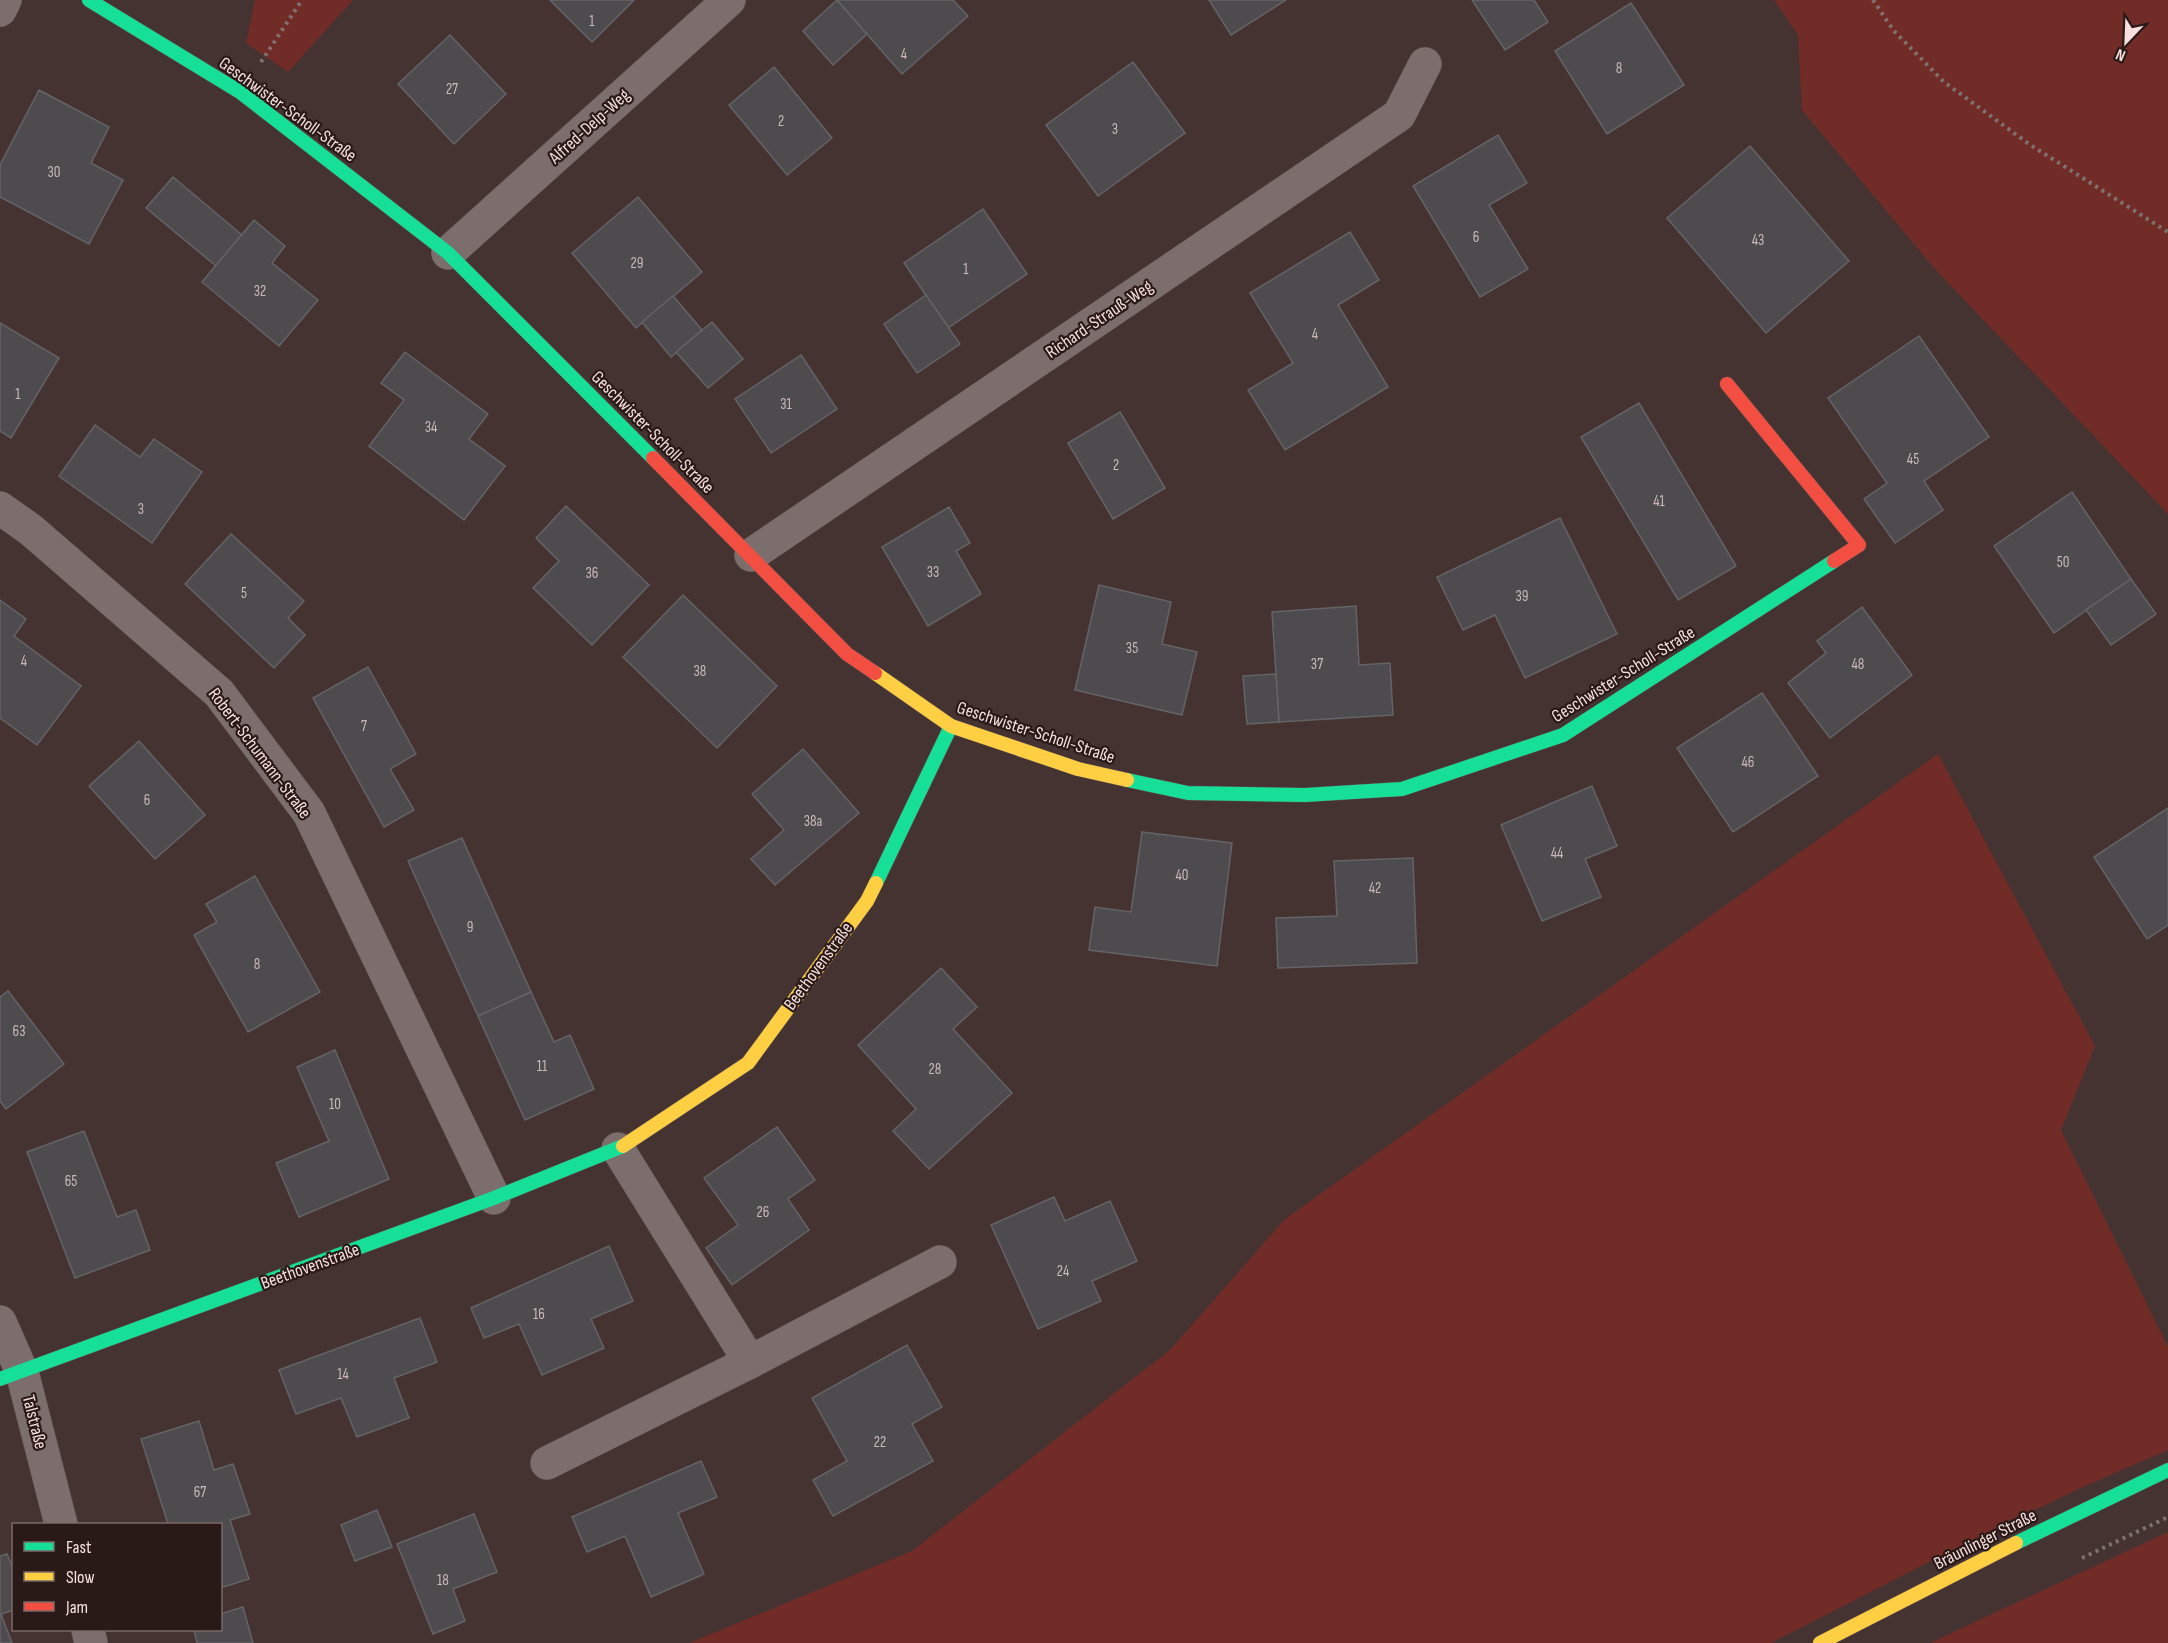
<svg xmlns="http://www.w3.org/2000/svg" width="2168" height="1643" viewBox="0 0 2168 1643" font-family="'Sofia Sans Condensed',sans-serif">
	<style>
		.green { fill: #722c27 }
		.building { fill: #4d4b4d; stroke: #646366; stroke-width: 1.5 }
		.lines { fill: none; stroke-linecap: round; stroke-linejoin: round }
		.street-casing { stroke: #5f4f4d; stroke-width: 34 }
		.fast-casing { stroke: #5f4f4d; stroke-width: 15 }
		.slow-casing { stroke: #5f4f4d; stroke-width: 15 }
		.jam-casing { stroke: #5f4f4d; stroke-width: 15 }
		.path { stroke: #7f7271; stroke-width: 4; stroke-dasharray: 3 4.5; stroke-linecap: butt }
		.street { stroke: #7c6e6c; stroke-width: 33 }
		.fast { stroke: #16e098; stroke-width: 14 }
		.slow { stroke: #ffcf43; stroke-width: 14 }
		.jam { stroke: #f24e42; stroke-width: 14 }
		.labels { text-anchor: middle; stroke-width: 4.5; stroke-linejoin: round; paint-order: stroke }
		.number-label { font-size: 15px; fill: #ccbab9 }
		.street-label { font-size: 18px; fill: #f6dfdd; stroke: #291a18 }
	</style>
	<rect width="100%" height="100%" fill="#453331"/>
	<!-- green -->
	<g class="green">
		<polygon points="255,0 353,0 288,72 246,43"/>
		<polygon points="1774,0 2168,0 2168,514 1934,268 1802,110 1798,35"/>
		<polygon points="1938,754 2095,1046 2061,1130 2168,1347 2168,1450 2085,1486 1966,1543 1771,1643 689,1643 912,1551 1170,1350 1285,1219"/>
		<polygon points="2168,1532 2168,1643 1930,1643"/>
	</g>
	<!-- building -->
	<g class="building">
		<polygon points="550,0 634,0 592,42"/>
		<polygon points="837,0 867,34 833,65 803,31"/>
		<polygon points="837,0 953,0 968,16 902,74"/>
		<polygon points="1209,0 1286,0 1231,35"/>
		<polygon points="1472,0 1534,0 1548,22 1505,50"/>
		<polygon points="1631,3 1684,85 1607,134 1555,51"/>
		<polygon points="450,35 506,94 454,144 398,84"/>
		<polygon points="1133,62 1185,133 1098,196 1046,125"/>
		<polygon points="774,67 832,138 787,175 729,105"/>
		<polygon points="39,90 109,127 91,163 123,180 89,244 0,197 0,165"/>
		<polygon points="1498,135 1527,183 1489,205 1528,269 1480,297 1413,186"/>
		<polygon points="1750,146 1849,261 1766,333 1667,218"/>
		<polygon points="173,177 242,235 216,266 146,208"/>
		<polygon points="638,197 702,272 636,328 572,253"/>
		<polygon points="983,209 1027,274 948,328 904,263"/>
		<polygon points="254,220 285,246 272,263 318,300 279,346 202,282"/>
		<polygon points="1350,232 1379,280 1338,305 1388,387 1285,450 1248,390 1293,363 1250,293"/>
		<polygon points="926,295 960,344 917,373 884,324"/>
		<polygon points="673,296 702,330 671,357 642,322"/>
		<polygon points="712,322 743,359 708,388 676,352"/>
		<polygon points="0,323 59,358 11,438 0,431"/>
		<polygon points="1919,336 1989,437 1924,481 1943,510 1895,543 1864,499 1887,483 1828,398"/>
		<polygon points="405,352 488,414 469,439 505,466 464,520 369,446 404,400 381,383"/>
		<polygon points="801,355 837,409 771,453 735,399"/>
		<polygon points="1639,403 1736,566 1678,600 1581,437"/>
		<polygon points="1120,412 1165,488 1113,519 1068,443"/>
		<polygon points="95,425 140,457 154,439 202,472 152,543 59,476"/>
		<polygon points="2072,492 2131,579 2054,633 1994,546"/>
		<polygon points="566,506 649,585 592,645 533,588 559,561 536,538"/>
		<polygon points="949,507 970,543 956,551 981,594 928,626 882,547"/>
		<polygon points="1560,518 1617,634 1525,678 1495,615 1463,630 1437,577"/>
		<polygon points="231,534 304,601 288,618 305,635 274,668 185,584"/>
		<polygon points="2131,579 2156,614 2111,645 2086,610"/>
		<polygon points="1099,585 1171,602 1162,644 1197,652 1182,715 1075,690"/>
		<polygon points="683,595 777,686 717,748 623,657"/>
		<polygon points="0,600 26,619 14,636 81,686 37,745 0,718"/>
		<polygon points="1356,606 1359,665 1390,663 1393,715 1279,722 1272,612"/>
		<polygon points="1862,607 1912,675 1830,738 1788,683 1826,653 1817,641"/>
		<polygon points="368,667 416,754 390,769 414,810 384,827 313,698"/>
		<polygon points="1276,674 1279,722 1247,724 1243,676"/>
		<polygon points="1762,693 1818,776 1733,832 1677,748"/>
		<polygon points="139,741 205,815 155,859 89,786"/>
		<polygon points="803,749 859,813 775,885 751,859 784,830 752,794"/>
		<polygon points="1592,786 1617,846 1585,859 1601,897 1542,921 1501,825"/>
		<polygon points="2168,808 2168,925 2147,939 2094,857"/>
		<polygon points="1142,832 1232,843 1217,966 1089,950 1095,907 1131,912"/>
		<polygon points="462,838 531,992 478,1016 408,861"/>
		<polygon points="1413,858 1417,963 1278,968 1276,918 1337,916 1334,861"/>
		<polygon points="255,876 320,992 248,1032 194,935 217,922 206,904"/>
		<polygon points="941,968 977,1007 953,1029 1012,1093 929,1169 893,1131 916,1109 858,1045"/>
		<polygon points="8,991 64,1064 6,1109 0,1101 0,997"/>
		<polygon points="531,992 554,1042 570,1035 594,1089 525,1120 478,1016"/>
		<polygon points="335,1050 389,1179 299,1217 276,1163 329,1141 297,1067"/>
		<polygon points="777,1127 815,1180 788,1199 809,1230 732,1285 706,1248 738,1225 704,1178"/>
		<polygon points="84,1131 117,1217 136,1210 150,1250 75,1278 27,1152"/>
		<polygon points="1054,1197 1065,1221 1110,1201 1137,1261 1092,1281 1101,1301 1038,1329 991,1225"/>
		<polygon points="609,1246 633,1301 591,1319 604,1348 542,1375 519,1324 484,1338 471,1308"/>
		<polygon points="420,1318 437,1362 394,1378 409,1418 357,1437 341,1398 296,1414 279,1370"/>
		<polygon points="907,1345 942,1407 912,1424 933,1461 833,1516 813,1480 847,1461 812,1398"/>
		<polygon points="199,1421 214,1470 233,1464 250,1514 230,1520 249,1579 220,1588 220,1524 168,1524 141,1439"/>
		<polygon points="701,1461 717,1497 678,1513 704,1574 651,1597 625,1536 587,1552 572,1517"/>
		<polygon points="377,1510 392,1547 355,1561 341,1525"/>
		<polygon points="474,1514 497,1572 453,1589 465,1621 433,1634 397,1544"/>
		<polygon points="7,1554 14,1571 14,1610 1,1614 12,1643 0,1643 0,1556"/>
		<polygon points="243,1607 253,1643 197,1643 194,1630 220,1630 220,1614"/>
	</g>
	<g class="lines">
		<!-- street casing -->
		<g class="street-casing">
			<g id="street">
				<polyline points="0,10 5,0"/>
				<polyline points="448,253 729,0"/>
				<polyline points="0,508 31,530 219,693 309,813 494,1198"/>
				<polyline points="751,555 1399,115 1425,64"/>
				<polyline points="618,1149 750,1362 940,1262"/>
				<polyline points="0,1322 22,1372 61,1524"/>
				<polyline points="547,1463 750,1362"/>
				<polyline points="88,1630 91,1643"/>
			</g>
		</g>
		<!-- fast casing -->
		<g class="fast-casing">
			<g id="fast">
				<polyline points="89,0 240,92 448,253 653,458"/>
				<polyline points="1127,780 1188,793 1305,795 1402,789 1563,735 1834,561"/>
				<polyline points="876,883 951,726"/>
				<polyline points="0,1379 494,1198 623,1146"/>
				<polyline points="2016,1543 2168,1470"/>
			</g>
		</g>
		<!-- slow casing -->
		<g class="slow-casing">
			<g id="slow">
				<polyline points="875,673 951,726 1078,769 1127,780"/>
				<polyline points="623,1146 748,1063 867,901 876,883"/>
				<polyline points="1820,1643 2016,1543"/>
			</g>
		</g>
		<!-- jam casing -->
		<g class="jam-casing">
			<g id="jam">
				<polyline points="1727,384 1859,545 1834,561"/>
				<polyline points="653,458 847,654 875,673"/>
			</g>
		</g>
		<!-- path -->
		<g class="path">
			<polyline points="1873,0 1894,31 1944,82 2029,144 2168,232"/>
			<polyline points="261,62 302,0"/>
			<polyline points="2082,1558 2168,1517"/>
		</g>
		<!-- street -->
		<use href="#street" class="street"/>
		<!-- fast -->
		<use href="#fast" class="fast"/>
		<!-- slow -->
		<use href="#slow" class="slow"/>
		<!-- jam -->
		<use href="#jam" class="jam"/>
	</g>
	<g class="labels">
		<!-- number labels -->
		<g class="number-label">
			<text x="592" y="26">1</text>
			<text x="904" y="59">4</text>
			<text x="1619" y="73">8</text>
			<text x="452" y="94">27</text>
			<text x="781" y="126">2</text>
			<text x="1115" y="134">3</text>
			<text x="54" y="177">30</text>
			<text x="1476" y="242">6</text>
			<text x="1758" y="245">43</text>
			<text x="637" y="268">29</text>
			<text x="966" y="274">1</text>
			<text x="260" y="296">32</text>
			<text x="1315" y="339">4</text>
			<text x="18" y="399">1</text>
			<text x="786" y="409">31</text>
			<text x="431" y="432">34</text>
			<text x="1913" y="464">45</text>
			<text x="1116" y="470">2</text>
			<text x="1659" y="506">41</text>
			<text x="141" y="514">3</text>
			<text x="2063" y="567">50</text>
			<text x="933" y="577">33</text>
			<text x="592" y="578">36</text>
			<text x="244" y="598">5</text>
			<text x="1522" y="601">39</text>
			<text x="1132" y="653">35</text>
			<text x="24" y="666">4</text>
			<text x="1317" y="669">37</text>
			<text x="1858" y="669">48</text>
			<text x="700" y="676">38</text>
			<text x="364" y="731">7</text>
			<text x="1748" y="767">46</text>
			<text x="147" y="805">6</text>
			<text x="813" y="826">38a</text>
			<text x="1557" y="858">44</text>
			<text x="1182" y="880">40</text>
			<text x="1375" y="893">42</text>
			<text x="470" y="932">9</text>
			<text x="257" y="969">8</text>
			<text x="19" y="1036">63</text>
			<text x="542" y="1071">11</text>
			<text x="935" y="1074">28</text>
			<text x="335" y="1109">10</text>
			<text x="71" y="1186">65</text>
			<text x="763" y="1217">26</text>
			<text x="1063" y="1276">24</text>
			<text x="539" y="1319">16</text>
			<text x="343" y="1379">14</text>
			<text x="880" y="1447">22</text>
			<text x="200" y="1497">67</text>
			<text x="443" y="1585">18</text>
		</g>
		<!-- street labels -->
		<g class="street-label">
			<text transform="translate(288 109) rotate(36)" y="6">Geschwister-Scholl-Straße</text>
			<text transform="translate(589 126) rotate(-42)" y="6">Alfred-Delp-Weg</text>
			<text transform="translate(1099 319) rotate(-34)" y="6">Richard-Strauß-Weg</text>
			<text transform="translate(653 432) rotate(45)" y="6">Geschwister-Scholl-Straße</text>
			<text transform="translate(1623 674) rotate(-32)" y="6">Geschwister-Scholl-Straße</text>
			<text transform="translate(1036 732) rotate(18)" y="6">Geschwister-Scholl-Straße</text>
			<text transform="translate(260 753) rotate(53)" y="6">Robert-Schumann-Straße</text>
			<text transform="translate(818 966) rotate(-54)" y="6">Beethovenstraße</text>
			<text transform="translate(310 1266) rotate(-20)" y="6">Beethovenstraße</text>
			<text transform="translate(35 1422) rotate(76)" y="6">Talstraße</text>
			<text transform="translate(1985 1539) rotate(-27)" y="6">Bräunlinger Straße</text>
		</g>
	</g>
	<!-- legend -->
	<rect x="12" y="1523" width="210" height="108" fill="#291a18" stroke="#7b6967" stroke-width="1.5"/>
	<rect x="24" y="1542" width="30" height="9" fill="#16e098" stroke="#7b6967" stroke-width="1.5"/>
	<text x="66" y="1553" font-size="18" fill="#f6dfdd">Fast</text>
	<rect x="24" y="1572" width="30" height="9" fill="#ffcf43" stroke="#7b6967" stroke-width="1.5"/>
	<text x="66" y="1583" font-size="18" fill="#f6dfdd">Slow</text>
	<rect x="24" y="1602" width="30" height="9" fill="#f24e42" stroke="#7b6967" stroke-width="1.5"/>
	<text x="66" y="1613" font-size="18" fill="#f6dfdd">Jam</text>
	<!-- north arrow -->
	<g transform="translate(2126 42) rotate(203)" stroke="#291a18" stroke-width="4.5" paint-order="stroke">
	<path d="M0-4.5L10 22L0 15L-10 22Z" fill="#f6dfdd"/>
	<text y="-9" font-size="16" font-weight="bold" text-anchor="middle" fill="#f6dfdd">N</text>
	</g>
</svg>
